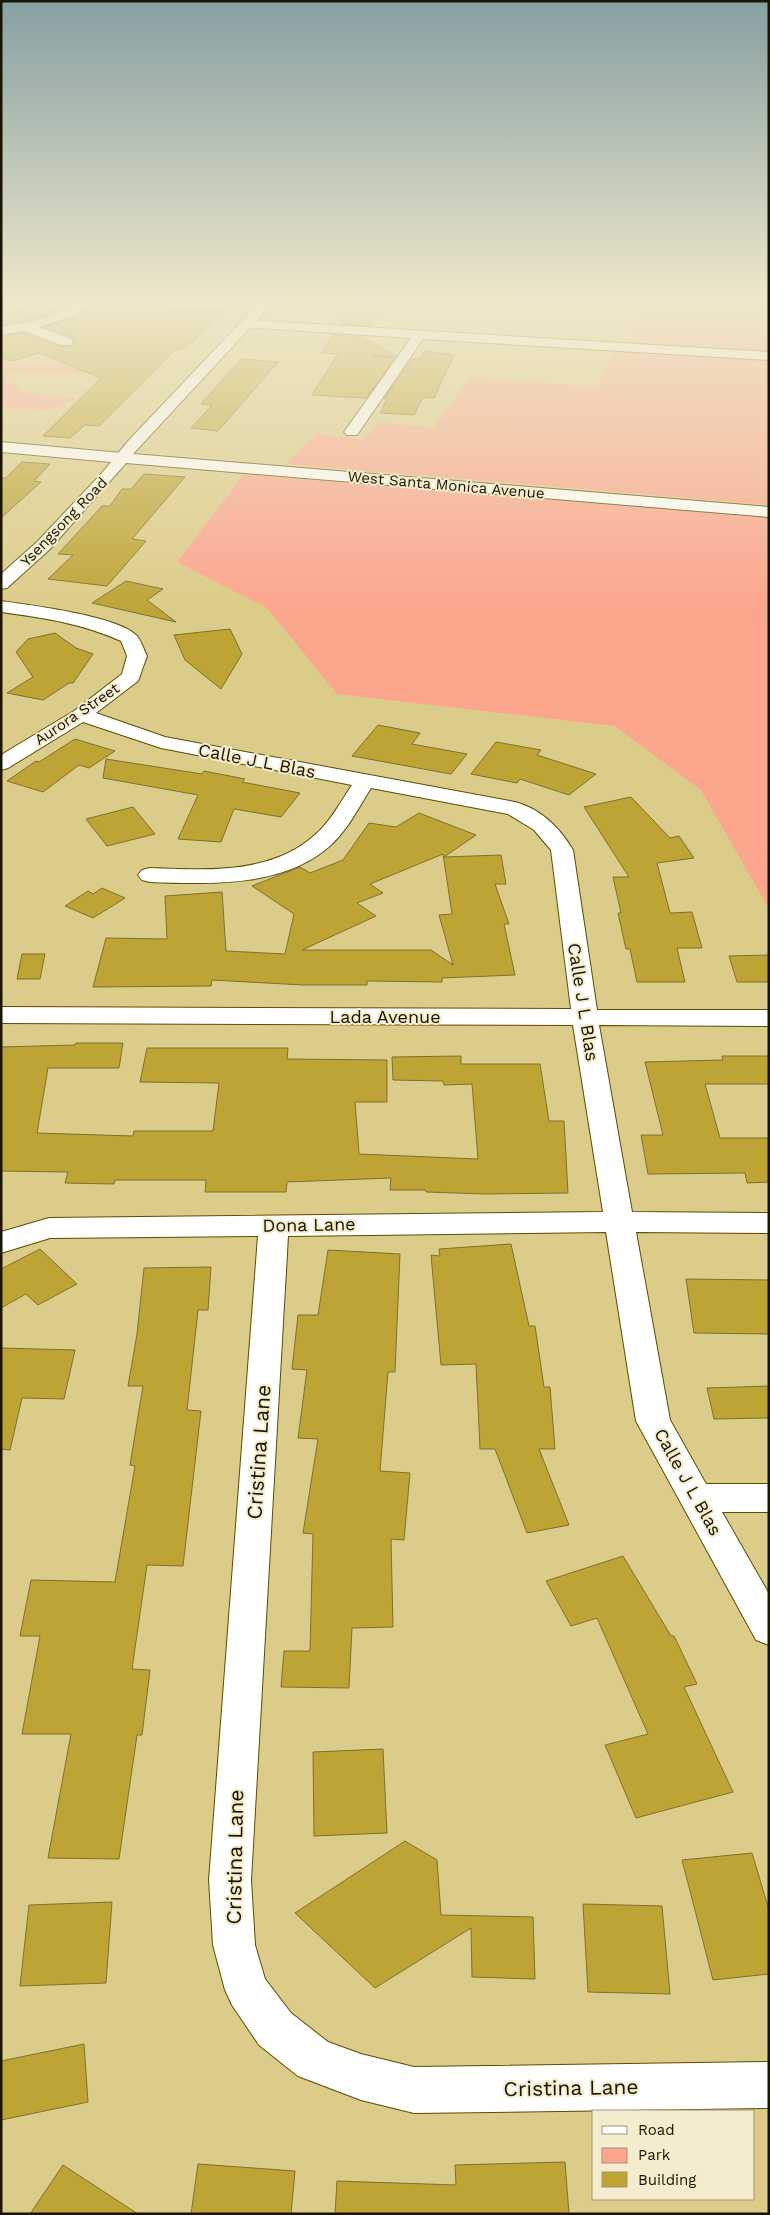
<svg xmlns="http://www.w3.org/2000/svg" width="770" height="2215" viewBox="0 0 770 2215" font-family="'Work Sans',sans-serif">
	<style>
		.green { fill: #fba58d }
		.building { fill: #bda435; stroke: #7f702e; fill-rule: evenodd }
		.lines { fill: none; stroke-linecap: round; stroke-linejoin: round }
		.minor-casing { stroke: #5c4d00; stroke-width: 2 }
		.secondary-casing { stroke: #5c4d00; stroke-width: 2 }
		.minor { fill: #fff; fill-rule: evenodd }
		.secondary { fill: #fff; fill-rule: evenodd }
		.labels { text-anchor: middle; stroke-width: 4; stroke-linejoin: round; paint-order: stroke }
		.far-street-label { font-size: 15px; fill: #1a1400; stroke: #f4eccc }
		.street-label { font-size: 18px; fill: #1a1400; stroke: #f4eccc }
		.near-street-label { font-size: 21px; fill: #1a1400; stroke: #f4eccc }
	</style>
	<rect width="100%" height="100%" fill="#dccc89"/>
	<!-- green -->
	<g class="green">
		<polygon points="147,303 176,303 163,323 108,373 9,373 7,381 25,393 77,399 45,410 1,408 1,362 29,365 89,363 112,320"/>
		<polygon points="645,303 769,303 769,351 630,342"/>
		<polygon points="615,348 769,360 769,505 286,464 316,433 364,440 379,422 434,428 470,377 597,387"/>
		<polygon points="244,474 769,517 769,909 701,790 615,726 337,694 267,608 177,562"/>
	</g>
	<!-- building -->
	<g class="building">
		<polygon points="29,303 73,303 40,317 1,325 1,317"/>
		<polygon points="94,303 140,303 138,306 222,310 195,340 180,350 175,350 99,426 85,425 70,438 43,436 101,378 40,353 11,361 1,357 1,337 24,333 60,347 71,347 75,343 72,337 45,327 72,319"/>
		<polygon points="352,303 383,303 369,326 339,324"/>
		<polygon points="333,335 362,337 396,356 372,356 395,358 366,398 312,395 338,354 321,353"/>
		<polygon points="425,351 454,355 434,398 423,397 414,415 380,413 387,399 384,399 412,359 420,359"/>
		<polygon points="241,359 278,362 218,431 191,428 212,405 201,404"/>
		<polygon points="22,462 50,464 34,481 41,482 1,518 1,478 6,478"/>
		<polygon points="144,474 185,477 132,539 146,541 107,586 48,579 73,555 58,554 102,506 110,506 122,489 131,489"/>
		<polygon points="126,581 163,589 147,600 176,622 92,603"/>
		<polygon points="230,629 242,654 221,689 185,660 174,635"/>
		<polygon points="55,633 76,648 93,654 73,683 69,683 43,700 7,693 33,677 16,652 28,639"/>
		<polygon points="378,725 420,733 412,744 467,754 451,774 352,756"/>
		<polygon points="75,739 115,751 89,768 79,765 43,792 7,781 36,761 39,762"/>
		<polygon points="496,742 541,750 537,755 596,774 569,795 520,779 517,783 471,774"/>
		<polygon points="106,759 202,774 204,771 245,779 242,782 300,793 281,817 234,809 221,842 178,839 198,795 103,778"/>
		<polygon points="631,797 670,838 679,836 694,858 657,863 670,913 692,912 702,948 677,948 685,982 637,982 630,949 626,949 618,913 621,913 613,877 629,877 584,807"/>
		<polygon points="133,807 155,834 107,846 86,819"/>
		<path d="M 419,813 L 476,835 L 444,857 L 501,855 L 506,884 L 495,884 L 509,924 L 504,924 L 515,975 L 442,978 L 442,982 L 367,981 L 367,985 L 303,985 L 212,980 L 211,986 L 93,987 L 106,938 L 167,939 L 165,896 L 222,892 L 226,951 L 285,954 L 294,914 L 252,886 L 300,867 L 310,873 L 343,860 L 369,823 L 396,827 ZM 443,854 L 452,914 L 439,915 L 453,965 L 431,950 L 302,950 L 376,916 L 357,903 L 383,893 L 370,884 Z"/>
		<polygon points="102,888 125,898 93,918 65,906 88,891 93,894"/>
		<polygon points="22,954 45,954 40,979 17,979"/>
		<polygon points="769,955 769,982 737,982 729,956"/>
		<polygon points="76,1043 123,1043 119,1068 48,1068 37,1133 133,1136 134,1131 213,1131 219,1083 140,1082 147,1048 288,1048 287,1059 387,1060 387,1102 355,1102 359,1154 478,1159 472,1084 444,1085 443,1081 393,1080 392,1057 461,1056 461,1064 540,1064 549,1121 564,1121 568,1193 486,1194 426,1192 425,1190 390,1190 391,1178 287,1182 286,1192 205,1192 206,1180 115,1180 114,1184 65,1183 68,1172 1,1171 1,1047 75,1045"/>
		<polygon points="722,1056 769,1056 769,1084 705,1084 720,1138 769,1138 769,1182 747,1183 745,1173 648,1174 641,1135 663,1135 645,1062 723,1060"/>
		<polygon points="511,1244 529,1326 535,1326 544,1387 550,1387 555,1449 539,1449 569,1525 527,1533 495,1449 480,1449 476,1364 441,1365 431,1255 440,1256 439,1249"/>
		<polygon points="40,1249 77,1284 38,1305 26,1294 1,1308 1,1269"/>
		<polygon points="328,1250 400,1254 395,1372 388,1372 380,1471 410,1473 404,1540 391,1539 393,1627 352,1628 349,1688 281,1687 284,1651 310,1651 313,1534 303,1533 318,1439 298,1438 307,1370 292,1369 298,1315 318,1315"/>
		<polygon points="211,1267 208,1310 198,1310 187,1410 201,1411 183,1566 147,1565 132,1669 150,1670 142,1735 137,1735 119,1859 48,1858 71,1734 22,1734 40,1636 20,1636 31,1580 115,1582 135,1466 130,1465 143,1386 128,1386 137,1334 144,1268"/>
		<polygon points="686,1279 769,1280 769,1334 694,1333"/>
		<polygon points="1,1348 75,1350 64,1399 22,1398 10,1450 1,1449"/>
		<polygon points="769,1386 769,1418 714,1419 707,1388"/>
		<polygon points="623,1556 671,1636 674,1636 697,1684 684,1687 733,1792 636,1818 605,1745 648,1734 597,1618 571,1626 546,1581"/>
		<polygon points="383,1749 387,1833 314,1836 313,1752"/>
		<polygon points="405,1841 437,1860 441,1915 533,1917 535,1979 472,1977 471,1928 375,1988 295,1913"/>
		<polygon points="752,1853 769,1910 769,1974 713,1980 682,1860"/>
		<polygon points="112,1902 106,1983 20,1986 29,1905"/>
		<polygon points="583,1904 662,1906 670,1994 588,1992"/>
		<polygon points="84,2044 88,2102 1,2120 1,2061"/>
		<polygon points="565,2162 569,2214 335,2214 337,2181 456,2185 455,2165"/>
		<polygon points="198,2164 295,2171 291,2214 191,2214"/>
		<polygon points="63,2165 138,2214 30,2214"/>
	</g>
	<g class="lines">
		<!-- minor casing -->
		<g class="minor-casing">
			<g id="minor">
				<path d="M 77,303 L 92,303 L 71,317 L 39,327 L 71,339 L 73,342 L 71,345 L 61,345 L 24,331 L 1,335 L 1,327 C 27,323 54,318 77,303 Z"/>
				<polygon points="248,320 769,352 769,360 423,339 357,435 347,435 344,432 411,338 243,327 241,324 243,321"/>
				<polygon points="1,442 122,453 127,455 130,458 127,461 122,463 1,452"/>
				<path d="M 1,601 C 30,605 117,616 136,635 C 141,640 144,650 147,656 L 138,681 L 96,713 L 165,737 L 515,802 C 541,809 560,828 573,850 L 597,1010 L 769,1010 L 769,1026 L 599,1025 L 632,1212 L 769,1213 L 769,1233 L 636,1232 L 670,1420 L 706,1484 L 769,1484 L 769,1512 L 722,1512 L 769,1594 L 769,1645 L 756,1640 L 636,1421 L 606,1232 L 288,1236 L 251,1880 L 255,1945 L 265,1979 L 291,2013 L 328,2042 L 361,2054 L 414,2067 L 769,2062 L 769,2108 L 414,2113 L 361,2100 L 298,2076 L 259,2045 L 232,2005 L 225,1990 L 213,1945 L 209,1880 L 258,1236 L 50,1238 L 1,1253 L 1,1232 L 49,1218 L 603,1212 L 573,1025 L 1,1023 L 1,1007 L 571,1009 L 551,850 L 534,830 L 508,814 L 371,788 C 359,807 348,829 332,844 C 285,888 209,884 150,882 L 142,880 L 138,875 L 142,870 L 150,868 C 205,870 272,875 316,834 C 331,821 341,801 352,785 L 161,748 L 83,722 L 8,768 L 1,770 L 1,755 L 74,711 L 122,674 L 127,656 L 121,641 C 81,623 44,618 1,612 Z"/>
			</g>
		</g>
		<!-- secondary casing -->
		<g class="secondary-casing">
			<polygon id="secondary" points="259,303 273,303 133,454 769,507 769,517 126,463 49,550 7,588 1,589 1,574 37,542 102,473 129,440"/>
		</g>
		<!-- minor -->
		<use href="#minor" class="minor"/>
		<!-- secondary -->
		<use href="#secondary" class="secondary"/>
	</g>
	<!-- sky -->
	<linearGradient id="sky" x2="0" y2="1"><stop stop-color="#86a0a2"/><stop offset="0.49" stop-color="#efe8ca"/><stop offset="1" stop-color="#efe8ca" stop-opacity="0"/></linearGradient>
	<rect width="770" height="614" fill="url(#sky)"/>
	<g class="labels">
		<!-- far-street labels -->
		<g class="far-street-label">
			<text transform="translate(446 485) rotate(5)" y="5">West Santa Monica Avenue</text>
			<text transform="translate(64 522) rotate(-46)" y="5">Ysengsong Road</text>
			<text transform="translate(77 714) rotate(-34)" y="5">Aurora Street</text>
		</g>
		<!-- street labels -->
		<g class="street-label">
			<text transform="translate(257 761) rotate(11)" y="6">Calle J L Blas</text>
			<text transform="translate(583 1002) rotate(81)" y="6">Calle J L Blas</text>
			<text x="385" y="1023">Lada Avenue</text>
			<text transform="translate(309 1225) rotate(-1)" y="6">Dona Lane</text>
			<text transform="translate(688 1482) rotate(61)" y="6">Calle J L Blas</text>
		</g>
		<!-- near-street labels -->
		<g class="near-street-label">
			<text transform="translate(259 1452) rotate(-86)" y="7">Cristina Lane</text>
			<text transform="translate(235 1857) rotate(-89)" y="7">Cristina Lane</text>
			<text transform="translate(571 2088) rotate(-1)" y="7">Cristina Lane</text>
		</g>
	</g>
	<!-- border -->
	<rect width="770" height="2215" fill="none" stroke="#1a1400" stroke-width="5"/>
	<!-- legend -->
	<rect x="592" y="2110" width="162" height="90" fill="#f4eccc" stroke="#9d967a"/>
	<rect x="602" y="2126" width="25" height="8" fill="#ffffff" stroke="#9d967a"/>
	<text x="638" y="2135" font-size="15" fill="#1a1400">Road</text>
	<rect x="602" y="2148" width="25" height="15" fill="#fba58d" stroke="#9d967a"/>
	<text x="638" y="2160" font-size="15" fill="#1a1400">Park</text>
	<rect x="602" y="2172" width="25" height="15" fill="#bda435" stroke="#9d967a"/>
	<text x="638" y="2185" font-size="15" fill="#1a1400">Building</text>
</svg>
